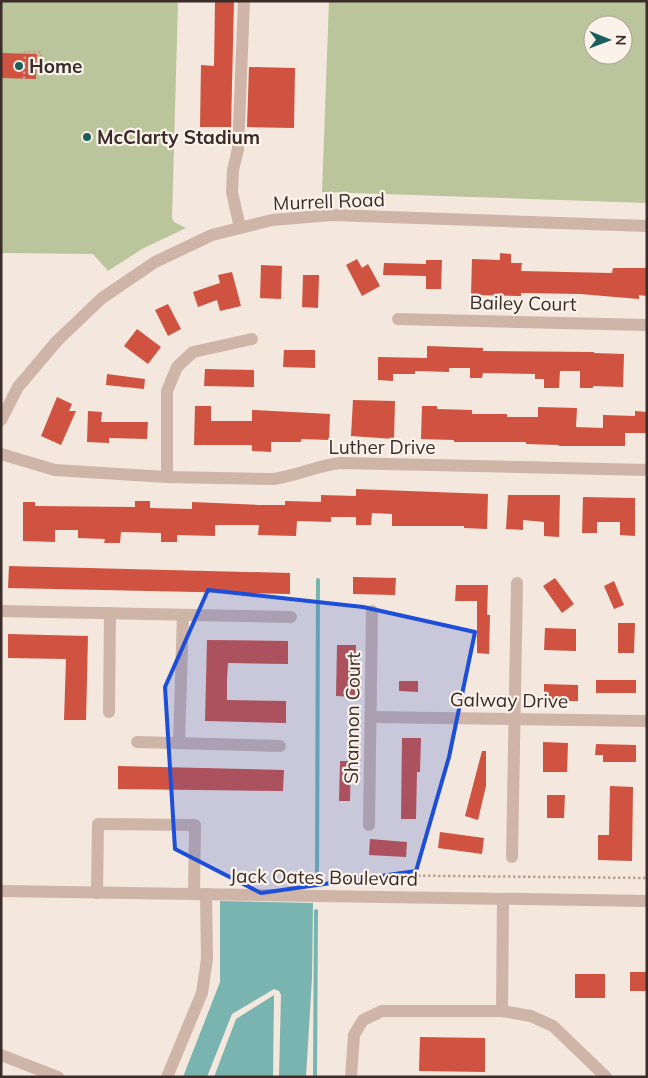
<svg xmlns="http://www.w3.org/2000/svg" width="648" height="1078" viewBox="0 0 648 1078" font-family="Mulish,sans-serif">
	<style>
		.green { fill: #bbc59b; fill-rule: evenodd }
		.water { fill: #79b4b0 }
		.lines { fill: none; stroke-linecap: round; stroke-linejoin: round }
		.stream { stroke: #79b4b0; stroke-width: 4 }
		.building { fill: #cf5340 }
		.path { stroke: #ba9f92; stroke-width: 2.5; stroke-dasharray: 2.5 2.5; stroke-linecap: butt }
		.minor { stroke: #ceb5a8; stroke-width: 12 }
		.marked { fill: #1d4ed8; fill-opacity: 0.2; stroke: #1d4ed8; stroke-width: 4; stroke-linejoin: round }
		.poi-dot { fill: #1a5f5c; stroke: #fbf2ea; stroke-width: 2 }
		.labels { text-anchor: middle; stroke-width: 4.5; stroke-linejoin: round; paint-order: stroke }
		.poi-label { font-size: 19px; font-weight: bold; fill: #3a2c29; stroke: #fbf2ea; text-anchor: start }
		.street-label { font-size: 19px; fill: #3a2c29; stroke: #fbf2ea }
	</style>
	<rect width="100%" height="100%" fill="#f4e7dd"/>
	<!-- green -->
	<g class="green">
		<polygon points="1,1 178,1 172,218 174,222 186,228 142,249 108,271 93,254 1,253"/>
		<path d="M 329,1 L 647,1 L 647,203 L 322,192 ZM 593,25 L 623,25 L 623,55 L 593,55 Z"/>
	</g>
	<!-- water -->
	<g class="water">
		<polygon points="220,901 313,903 312,978 306,1077 279,1077 281,995 279,991 274,989 232,1014 207,1077 183,1077 220,982"/>
		<polygon points="274,995 273,1077 214,1077 236,1019"/>
	</g>
	<g class="lines">
		<!-- stream -->
		<g class="stream">
			<polyline points="317,882 318,580"/>
			<polyline points="315,1077 316,911"/>
		</g>
	</g>
	<!-- building -->
	<g class="building">
		<polygon points="215,1 234,1 231,127 200,127 201,65 214,66"/>
		<polygon points="1,53 37,54 36,79 1,78"/>
		<polygon points="249,67 295,68 294,128 247,127"/>
		<polygon points="500,253 511,254 511,263 522,263 521,271 612,273 613,268 647,268 647,296 639,295 639,299 580,294 521,293 521,296 471,295 472,259 500,260"/>
		<polygon points="357,259 362,268 368,264 380,286 362,296 346,265"/>
		<polygon points="426,260 442,260 441,289 426,289 426,276 383,275 384,263 426,264"/>
		<polygon points="261,265 282,266 281,299 260,298"/>
		<polygon points="232,272 241,306 220,311 217,300 198,307 193,292 220,283 218,275"/>
		<polygon points="303,275 319,275 318,308 302,307"/>
		<polygon points="168,304 181,329 168,336 155,310"/>
		<polygon points="137,329 161,347 148,364 124,346"/>
		<polygon points="427,346 483,348 483,351 594,352 594,353 624,354 623,387 593,386 593,388 580,388 580,371 560,371 559,388 544,388 544,379 535,379 535,374 483,373 482,378 470,378 470,368 449,368 449,372 415,371 415,374 393,374 393,381 378,380 378,357 427,358"/>
		<polygon points="284,350 315,350 315,368 283,367"/>
		<polygon points="205,369 254,370 254,387 204,386"/>
		<polygon points="107,374 145,379 144,389 106,385"/>
		<polygon points="57,397 72,404 69,411 76,411 61,445 41,436"/>
		<polygon points="353,400 395,401 394,439 351,436"/>
		<polygon points="195,406 211,406 211,421 252,421 252,410 330,414 329,440 301,439 301,442 271,442 271,452 252,451 252,445 194,445"/>
		<polygon points="422,406 437,406 437,409 472,410 472,414 507,414 507,417 538,417 538,407 577,408 576,427 603,428 603,415 635,416 635,411 647,412 647,433 625,433 625,446 559,446 559,445 526,444 526,442 454,442 454,440 421,439"/>
		<polygon points="88,411 102,412 101,422 148,422 147,439 109,438 109,443 87,442"/>
		<polygon points="356,489 488,494 487,529 464,528 464,526 392,526 392,514 372,513 371,525 356,525 356,517 331,517 331,522 297,521 296,536 258,535 259,525 215,525 215,536 177,535 177,542 161,542 161,533 121,532 120,543 104,543 105,539 78,538 78,530 55,530 55,542 23,541 23,502 35,502 35,506 135,507 135,501 150,501 150,508 192,509 192,502 259,505 285,505 285,501 321,502 321,495 356,496"/>
		<polygon points="508,495 560,495 559,537 544,536 544,522 523,520 523,530 506,529"/>
		<polygon points="583,497 635,498 635,536 620,535 620,522 597,522 597,533 582,533"/>
		<polygon points="9,566 290,573 290,594 8,588"/>
		<polygon points="353,577 396,578 395,595 353,594"/>
		<polygon points="555,578 574,604 562,613 543,586"/>
		<polygon points="614,581 624,605 614,609 604,586"/>
		<polygon points="456,585 488,585 487,615 490,615 489,654 477,653 477,601 455,601"/>
		<polygon points="618,623 635,623 634,653 618,653"/>
		<polygon points="545,628 576,629 576,651 544,650"/>
		<polygon points="8,634 88,636 86,720 64,720 66,659 8,658"/>
		<polygon points="207,640 288,641 288,664 228,663 227,679 227,700 286,701 286,723 205,721"/>
		<polygon points="337,645 356,645 355,697 336,696"/>
		<rect x="596" y="680" width="40" height="13"/>
		<polygon points="399,681 418,681 418,692 399,691"/>
		<polygon points="544,684 578,685 578,701 544,701"/>
		<polygon points="402,738 421,738 420,772 417,772 416,819 401,819"/>
		<polygon points="543,742 568,743 567,772 543,772"/>
		<polygon points="596,744 636,745 636,762 603,762 603,755 595,755"/>
		<polygon points="482,751 486,751 486,786 478,820 465,816"/>
		<polygon points="340,761 351,761 350,801 339,801"/>
		<polygon points="118,766 284,770 283,791 118,789"/>
		<polygon points="610,786 633,787 632,861 598,860 598,835 609,835"/>
		<polygon points="547,795 565,795 564,818 547,818"/>
		<polygon points="440,832 484,838 482,854 438,848"/>
		<polygon points="370,839 407,842 406,857 369,855"/>
		<rect x="630" y="972" width="17" height="19"/>
		<rect x="575" y="974" width="30" height="24"/>
		<polygon points="420,1037 485,1038 485,1072 419,1071"/>
	</g>
	<g class="lines">
		<!-- path -->
		<g class="path">
			<polyline points="24,79 25,52 41,52 41,67 65,68"/>
			<polyline points="335,883 350,875 647,878"/>
		</g>
		<!-- minor -->
		<g class="minor">
			<polyline points="240,228 232,192 233,170 238,149 244,1"/>
			<polyline points="398,319 647,325"/>
			<polyline points="1,420 18,387 57,341 102,298 155,262 212,235 272,220 332,215 647,226"/>
			<path d="M 1,454 L 55,470 L 167,477 L 273,479 C 297,476 318,465 341,463 L 647,470"/>
			<polyline points="167,477 167,391 177,367 193,352 252,339"/>
			<polyline points="1,611 291,617"/>
			<polyline points="109,712 110,613"/>
			<polyline points="371,717 647,721"/>
			<polyline points="137,742 280,746"/>
			<polyline points="179,743 183,615"/>
			<polyline points="369,825 372,611"/>
			<polyline points="512,857 517,583"/>
			<polyline points="1,891 647,901"/>
			<polyline points="97,893 98,824 195,825 194,894"/>
			<polyline points="502,1011 503,899"/>
			<polyline points="1,1055 58,1077"/>
			<polyline points="167,1077 202,993 207,959 206,894"/>
			<polyline points="351,1077 354,1035 363,1020 382,1011 502,1011 531,1016 553,1026 606,1077"/>
		</g>
	</g>
	<!-- marked area -->
	<path class="marked" d="M 208,590 L 363,607 L 475,632 L 449,757 L 416,871 L 261,893 L 175,849 L 165,687 Z"/>
	<!-- markers -->
	<g class="poi-dot">
		<circle cx="19" cy="66" r="5"/>
		<circle cx="87" cy="137" r="5"/>
	</g>
	<g class="labels">
		<!-- poi labels -->
		<g class="poi-label">
			<text x="29" y="73">Home</text>
			<text x="97" y="144">McClarty Stadium</text>
		</g>
		<!-- street labels -->
		<g class="street-label">
			<text transform="translate(329 201) rotate(-2)" y="7">Murrell Road</text>
			<text transform="translate(523 303) rotate(1)" y="7">Bailey Court</text>
			<text x="382" y="454">Luther Drive</text>
			<text transform="translate(509 700) rotate(1)" y="7">Galway Drive</text>
			<text transform="translate(352 718) rotate(-89)" y="7">Shannon Court</text>
			<text transform="translate(324 877) rotate(1)" y="7">Jack Oates Boulevard</text>
		</g>
	</g>
	<!-- border -->
	<rect width="648" height="1078" fill="none" stroke="#3a2c29" stroke-width="5"/>
	<!-- north arrow -->
	<g transform="translate(608 40) rotate(91)"><circle r="24" fill="#fbf2ea" stroke="#aea39d"/>
	<path d="M0-4L9 19L0 12L-9 19Z" fill="#1a5f5c"/>
	<text y="-8" font-size="14" font-weight="bold" text-anchor="middle" fill="#3a2c29">N</text>
	</g>
</svg>
